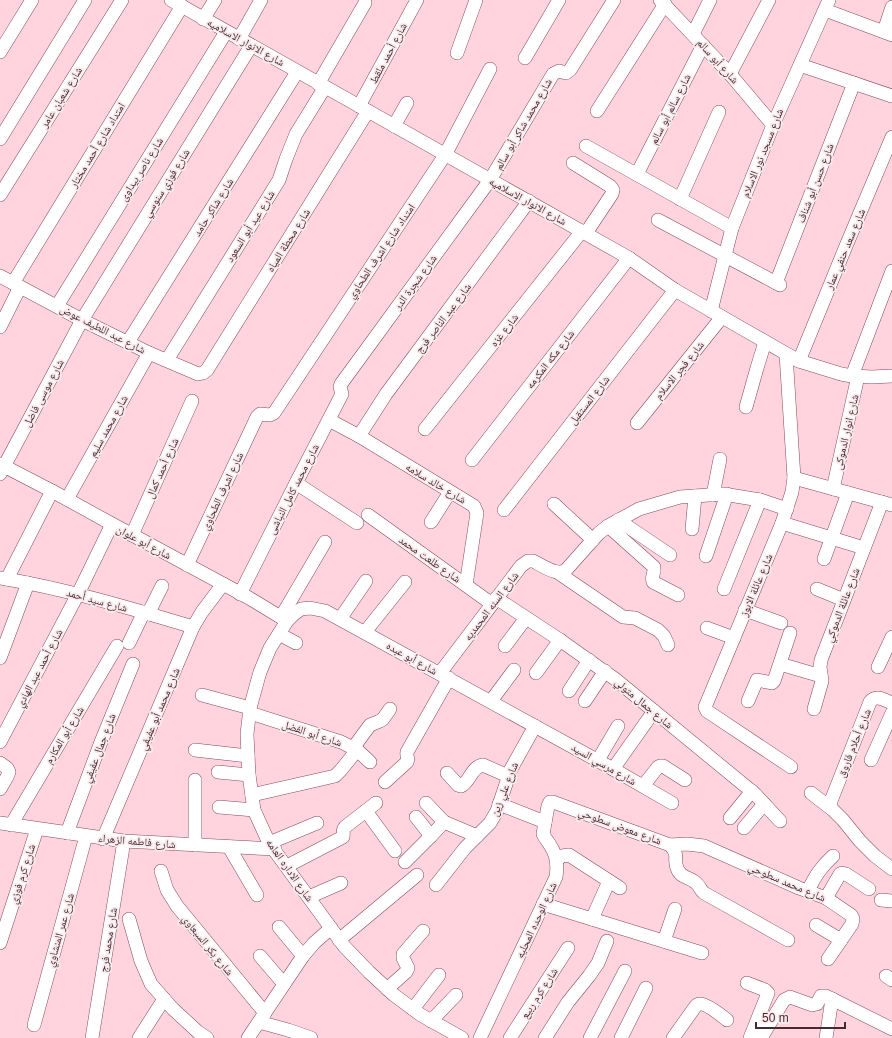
<svg xmlns="http://www.w3.org/2000/svg" width="892" height="1038" viewBox="0 0 892 1038" font-family="Helvetica,'Noto Naskh Arabic',sans-serif">
	<style>
		.lines { fill: none; stroke-linecap: round; stroke-linejoin: round }
		.minor-casing { stroke: #864a5d; stroke-width: 14 }
		.minor { stroke: #fff; stroke-width: 13 }
		.labels { text-anchor: middle; stroke-width: 3.5; stroke-linejoin: round; paint-order: stroke }
		.street-label { font-size: 11px; fill: #462a32; stroke: #f9eaed }
	</style>
	<rect width="100%" height="100%" fill="#ffd4df"/>
	<g class="lines">
		<!-- minor casing -->
		<g class="minor-casing">
			<g id="minor">
				<polyline points="171,0 629,258 675,290 799,361 841,374 852,376 872,377 892,376"/>
				<polyline points="660,0 730,74 773,125"/>
				<polyline points="825,10 892,35"/>
				<polyline points="203,19 215,0"/>
				<polyline points="884,31 892,7"/>
				<polyline points="693,34 710,0"/>
				<polyline points="239,39 261,0"/>
				<polyline points="0,52 32,0"/>
				<polyline points="457,53 476,0"/>
				<polyline points="525,58 559,0"/>
				<polyline points="800,65 892,96"/>
				<polyline points="730,74 769,0"/>
				<polyline points="318,84 365,3"/>
				<polyline points="359,106 417,0"/>
				<polyline points="597,111 665,4"/>
				<polyline points="394,126 407,103"/>
				<polyline points="0,139 85,0"/>
				<polyline points="586,146 732,228"/>
				<polyline points="573,163 610,186 613,190 612,194 586,233"/>
				<polyline points="637,174 703,45"/>
				<polyline points="0,195 122,0"/>
				<polyline points="680,199 719,112"/>
				<polyline points="658,220 780,285"/>
				<polyline points="0,276 82,320 149,353 198,374 203,373 207,370 368,111"/>
				<polyline points="13,283 182,6"/>
				<polyline points="776,283 854,83"/>
				<polyline points="57,306 226,32"/>
				<polyline points="711,311 732,228 773,125 829,0"/>
				<polyline points="0,327 20,287"/>
				<polyline points="128,342 297,72"/>
				<polyline points="786,354 794,478 792,492 782,523 705,707 707,711 791,767"/>
				<polyline points="167,360 279,180 286,159 296,134 325,87"/>
				<polyline points="799,361 846,246 892,137"/>
				<polyline points="852,376 892,271"/>
				<polyline points="746,407 757,368 765,342"/>
				<polyline points="329,420 359,436 474,506 477,513 466,585"/>
				<polyline points="637,423 722,317"/>
				<polyline points="425,429 582,231"/>
				<polyline points="359,436 386,394 529,201"/>
				<polyline points="472,460 629,258"/>
				<polyline points="0,464 52,491 112,524 249,598 287,621"/>
				<polyline points="0,474 82,320 251,46"/>
				<polyline points="794,478 892,505"/>
				<polyline points="296,483 357,523"/>
				<polyline points="833,489 858,376"/>
				<polyline points="713,495 720,459"/>
				<polyline points="67,499 149,353"/>
				<polyline points="554,504 593,540"/>
				<polyline points="504,510 675,290"/>
				<polyline points="368,515 492,604"/>
				<polyline points="618,520 670,555"/>
				<polyline points="431,522 450,492"/>
				<polyline points="782,523 864,548"/>
				<path d="M 608,526 L 654,567 C 655,573 651,576 653,582 L 678,595"/>
				<polyline points="692,529 695,496"/>
				<polyline points="132,535 192,401"/>
				<polyline points="706,556 727,494"/>
				<polyline points="824,559 848,493"/>
				<polyline points="187,565 257,417 260,414 270,415 274,413 445,155 490,69"/>
				<polyline points="557,572 623,617 635,618 658,630 664,636 668,645"/>
				<path d="M 0,578 C 66,589 130,608 193,627"/>
				<polyline points="7,579 52,491"/>
				<polyline points="724,589 760,500"/>
				<polyline points="817,589 844,600"/>
				<polyline points="240,594 296,483 342,394 340,387 341,384 490,180 553,74 559,71 566,73 570,70 614,0"/>
				<polyline points="496,598 560,640 615,679 755,794 780,821"/>
				<polyline points="745,610 781,623"/>
				<polyline points="148,614 162,586"/>
				<polyline points="281,617 325,542"/>
				<polyline points="340,619 366,581"/>
				<polyline points="707,628 734,638"/>
				<polyline points="365,632 405,582"/>
				<polyline points="279,634 296,643"/>
				<polyline points="129,643 144,612"/>
				<polyline points="505,646 526,618"/>
				<polyline points="0,658 28,583"/>
				<polyline points="780,664 821,676"/>
				<polyline points="878,667 892,637"/>
				<path d="M 440,673 L 521,566 L 528,561 L 533,561 C 539,564 553,573 560,572 C 562,572 564,571 566,570 L 599,533 L 608,526 L 639,509 L 680,497 L 723,494 L 760,500 L 787,509"/>
				<polyline points="536,673 560,640"/>
				<polyline points="569,691 589,660"/>
				<polyline points="202,695 250,708"/>
				<polyline points="491,701 514,670"/>
				<polyline points="585,701 605,671"/>
				<polyline points="748,701 757,680 772,683 774,681 790,633"/>
				<polyline points="814,709 822,681 820,667 821,660 882,502"/>
				<polyline points="250,713 341,742 357,750 370,762"/>
				<polyline points="0,742 78,594 112,524"/>
				<polyline points="353,748 370,725 380,721 383,719 390,709"/>
				<polyline points="195,750 248,756"/>
				<polyline points="598,760 618,726"/>
				<polyline points="871,760 892,713"/>
				<polyline points="0,763 7,768 9,772 7,777 0,789"/>
				<polyline points="613,769 654,711"/>
				<polyline points="218,772 249,775"/>
				<path d="M 447,773 L 458,785 L 461,786 C 470,782 471,767 483,765 L 508,776"/>
				<polyline points="195,780 195,845"/>
				<path d="M 385,782 L 407,762 C 409,758 406,756 407,752 L 449,678"/>
				<polyline points="643,786 658,767 660,766 663,766 685,780"/>
				<polyline points="811,793 833,810 843,820 860,841 875,856 892,869"/>
				<polyline points="252,795 335,776 341,770 357,750"/>
				<polyline points="426,803 444,822 477,836"/>
				<polyline points="499,804 545,822"/>
				<path d="M 829,806 L 870,702 C 876,694 884,700 892,703"/>
				<polyline points="219,807 254,810"/>
				<polyline points="366,811 395,851"/>
				<polyline points="416,817 431,836"/>
				<polyline points="730,818 752,791"/>
				<polyline points="0,823 124,841 275,849"/>
				<polyline points="11,825 117,646"/>
				<polyline points="744,828 764,804"/>
				<polyline points="67,833 101,742 133,664"/>
				<polyline points="103,839 193,627 202,612 223,584"/>
				<polyline points="269,843 317,823"/>
				<polyline points="670,845 687,844 704,846 799,888 826,898 851,915 853,919 852,924 828,959"/>
				<polyline points="229,847 257,895"/>
				<polyline points="557,860 562,856 569,855 620,888"/>
				<polyline points="405,862 431,836 444,822"/>
				<path d="M 287,866 L 343,837 C 344,833 342,830 345,827 L 376,803"/>
				<polyline points="161,871 167,890 177,906 265,1013"/>
				<polyline points="436,885 465,848 490,823 497,811 511,769 535,726"/>
				<path d="M 808,891 C 815,876 821,867 833,856"/>
				<polyline points="309,897 341,883"/>
				<polyline points="826,898 840,874 842,873 846,874 869,889"/>
				<polyline points="881,900 892,901"/>
				<polyline points="543,904 702,953"/>
				<polyline points="129,919 141,961 151,984 173,1009 198,1032 207,1038"/>
				<polyline points="592,919 609,881"/>
				<polyline points="816,925 841,940"/>
				<polyline points="279,927 303,956"/>
				<polyline points="339,940 417,875"/>
				<polyline points="664,941 675,909"/>
				<polyline points="0,943 37,829"/>
				<polyline points="260,956 284,984"/>
				<polyline points="886,976 892,980"/>
				<polyline points="747,983 765,990 768,993 750,1038"/>
				<polyline points="387,989 406,972 408,968 403,958 403,954 423,931"/>
				<polyline points="413,1009 439,975"/>
				<polyline points="431,1021 456,995"/>
				<polyline points="259,1022 288,1030 311,1038"/>
				<polyline points="34,1025 86,836"/>
				<polyline points="92,1038 124,841"/>
				<polyline points="139,1038 164,999"/>
				<polyline points="248,1038 303,956 314,943 331,928"/>
				<polyline points="462,1038 421,1015 394,995 369,972 344,946 269,843 254,810 249,775 247,734 250,708 260,672 270,648 287,621 294,614 301,609 310,608 325,611 613,769 672,803"/>
				<path d="M 480,1038 L 556,877 C 558,865 557,855 550,845 C 548,841 545,839 543,834 L 548,806 L 550,802 L 553,802 L 670,845 C 680,856 673,858 677,868 C 680,878 690,877 696,883 C 700,886 700,890 704,893 L 788,940"/>
				<polyline points="510,1038 568,948"/>
				<polyline points="545,1038 568,1002 589,976 598,963 607,941"/>
				<polyline points="590,1038 625,971"/>
				<polyline points="621,1038 646,988"/>
				<path d="M 673,1038 L 695,1007 C 697,1005 697,1004 700,1004 C 706,1003 722,1016 727,1020"/>
				<polyline points="761,1038 784,1000 790,997 812,1005 817,1004 821,996 826,996 892,1029"/>
				<polyline points="826,1038 832,999"/>
			</g>
		</g>
		<!-- minor -->
		<use href="#minor" class="minor"/>
	</g>
	<g class="labels">
		<!-- street labels -->
		<g class="street-label">
			<text transform="translate(246 42) rotate(29)" y="4">شارع الانوار الاسلاميه</text>
			<text transform="translate(388 53) rotate(-62)" y="4">شارع أحمد ملقط</text>
			<text transform="translate(718 61) rotate(48)" y="4">شارع أبو سالم</text>
			<text transform="translate(61 97) rotate(-58)" y="4">شارع شعبان عامر</text>
			<text transform="translate(670 109) rotate(-63)" y="4">شارع سالم أبو سالم</text>
			<text transform="translate(523 124) rotate(-60)" y="4">شارع محمد شاكر أبو سالم</text>
			<text transform="translate(97 145) rotate(-59)" y="4">امتداد شارع أحمد مختار</text>
			<text transform="translate(762 153) rotate(-68)" y="4">شارع مسجد نور الاسلام</text>
			<text transform="translate(141 169) rotate(-58)" y="4">شارع ناصر بيداوى</text>
			<text transform="translate(166 183) rotate(-58)" y="4">شارع فوزي سنوسي</text>
			<text transform="translate(815 183) rotate(-69)" y="4">شارع حسن أبو شناف</text>
			<text transform="translate(528 201) rotate(29)" y="4">شارع الانوار الاسلاميه</text>
			<text transform="translate(213 207) rotate(-58)" y="4">شارع شاكر حامد</text>
			<text transform="translate(250 226) rotate(-58)" y="4">شارع عيد أبو السعود</text>
			<text transform="translate(288 240) rotate(-58)" y="4">شارع محطة المياه</text>
			<text transform="translate(845 249) rotate(-67)" y="4">شارع سعد حنفي عمار</text>
			<text transform="translate(381 251) rotate(-56)" y="4">امتداد شارع اشرف الطحاوي</text>
			<text transform="translate(415 282) rotate(-54)" y="4">شارع شجرة الدر</text>
			<text transform="translate(443 318) rotate(-53)" y="4">شارع عبد الناصر فرج</text>
			<text transform="translate(103 329) rotate(27)" y="4">شارع عبد اللطيف عوض</text>
			<text transform="translate(504 330) rotate(-52)" y="4">شارع غزه</text>
			<text transform="translate(550 359) rotate(-52)" y="4">شارع مكه المكرمه</text>
			<text transform="translate(679 370) rotate(-51)" y="4">شارع فجر الاسلام</text>
			<text transform="translate(43 393) rotate(-62)" y="4">شارع موسى فاضل</text>
			<text transform="translate(589 400) rotate(-52)" y="4">شارع المستقبل</text>
			<text transform="translate(108 426) rotate(-61)" y="4">شارع محمد سليم</text>
			<text transform="translate(846 432) rotate(-77)" y="4">شارع انوار الدموكى</text>
			<text transform="translate(162 468) rotate(-66)" y="4">شارع أحمد كمال</text>
			<text transform="translate(436 483) rotate(31)" y="4">شارع خالد سلامه</text>
			<text transform="translate(293 489) rotate(-63)" y="4">شارع محمد كامل النباشى</text>
			<text transform="translate(222 491) rotate(-65)" y="4">شارع اشرف الطحاوي</text>
			<text transform="translate(144 542) rotate(28)" y="4">شارع أبو علوان</text>
			<text transform="translate(430 559) rotate(35)" y="4">شارع طلعت محمد</text>
			<text transform="translate(756 585) rotate(-67)" y="4">شارع عائلة الابوز</text>
			<text transform="translate(97 600) rotate(15)" y="4">شارع سيد أحمد</text>
			<text transform="translate(842 605) rotate(-69)" y="4">شارع عائلة الدموكي</text>
			<text transform="translate(491 606) rotate(-53)" y="4">شارع السنه المحمديه</text>
			<text transform="translate(412 658) rotate(29)" y="4">شارع أبو عبده</text>
			<text transform="translate(39 668) rotate(-62)" y="4">شارع أحمد عبد الهادي</text>
			<text transform="translate(644 703) rotate(40)" y="4">شارع جمال متولي</text>
			<text transform="translate(159 709) rotate(-67)" y="4">شارع محمد أبو عفيفي</text>
			<text transform="translate(312 733) rotate(18)" y="4">شارع أبو الفضل</text>
			<text transform="translate(64 735) rotate(-59)" y="4">شارع أبو المكارم</text>
			<text transform="translate(854 743) rotate(-68)" y="4">شارع أحلام فاروق</text>
			<text transform="translate(99 748) rotate(-69)" y="4">شارع جمال عفيفي</text>
			<text transform="translate(604 764) rotate(30)" y="4">شارع مرسي السيد</text>
			<text transform="translate(504 789) rotate(-68)" y="4">شارع علي زين</text>
			<text transform="translate(620 826) rotate(20)" y="4">شارع معوض سطوحي</text>
			<text transform="translate(137 841) rotate(5)" y="4">شارع فاطمه الزهراء</text>
			<text transform="translate(290 870) rotate(55)" y="4">شارع الاداره العامه</text>
			<text transform="translate(22 874) rotate(-72)" y="4">شارع كرم فوزي</text>
			<text transform="translate(787 882) rotate(23)" y="4">شارع محمد سطوحي</text>
			<text transform="translate(536 920) rotate(-65)" y="4">شارع الوحده المحليه</text>
			<text transform="translate(60 930) rotate(-74)" y="4">شارع عمر المنشاوي</text>
			<text transform="translate(108 940) rotate(-81)" y="4">شارع محمد فرج</text>
			<text transform="translate(208 945) rotate(51)" y="4">شارع بكر السبعاوي</text>
			<text transform="translate(539 993) rotate(-57)" y="4">شارع كرم ربيع</text>
		</g>
	</g>
	<!-- scale -->
	<path d="M756 1022v6h89v-6" fill="none" stroke="#462a32" stroke-width="2"/>
	<text x="762" y="1022" font-size="12" fill="#462a32" stroke="#f9eaed" stroke-width="3" paint-order="stroke">50 m</text>
</svg>
